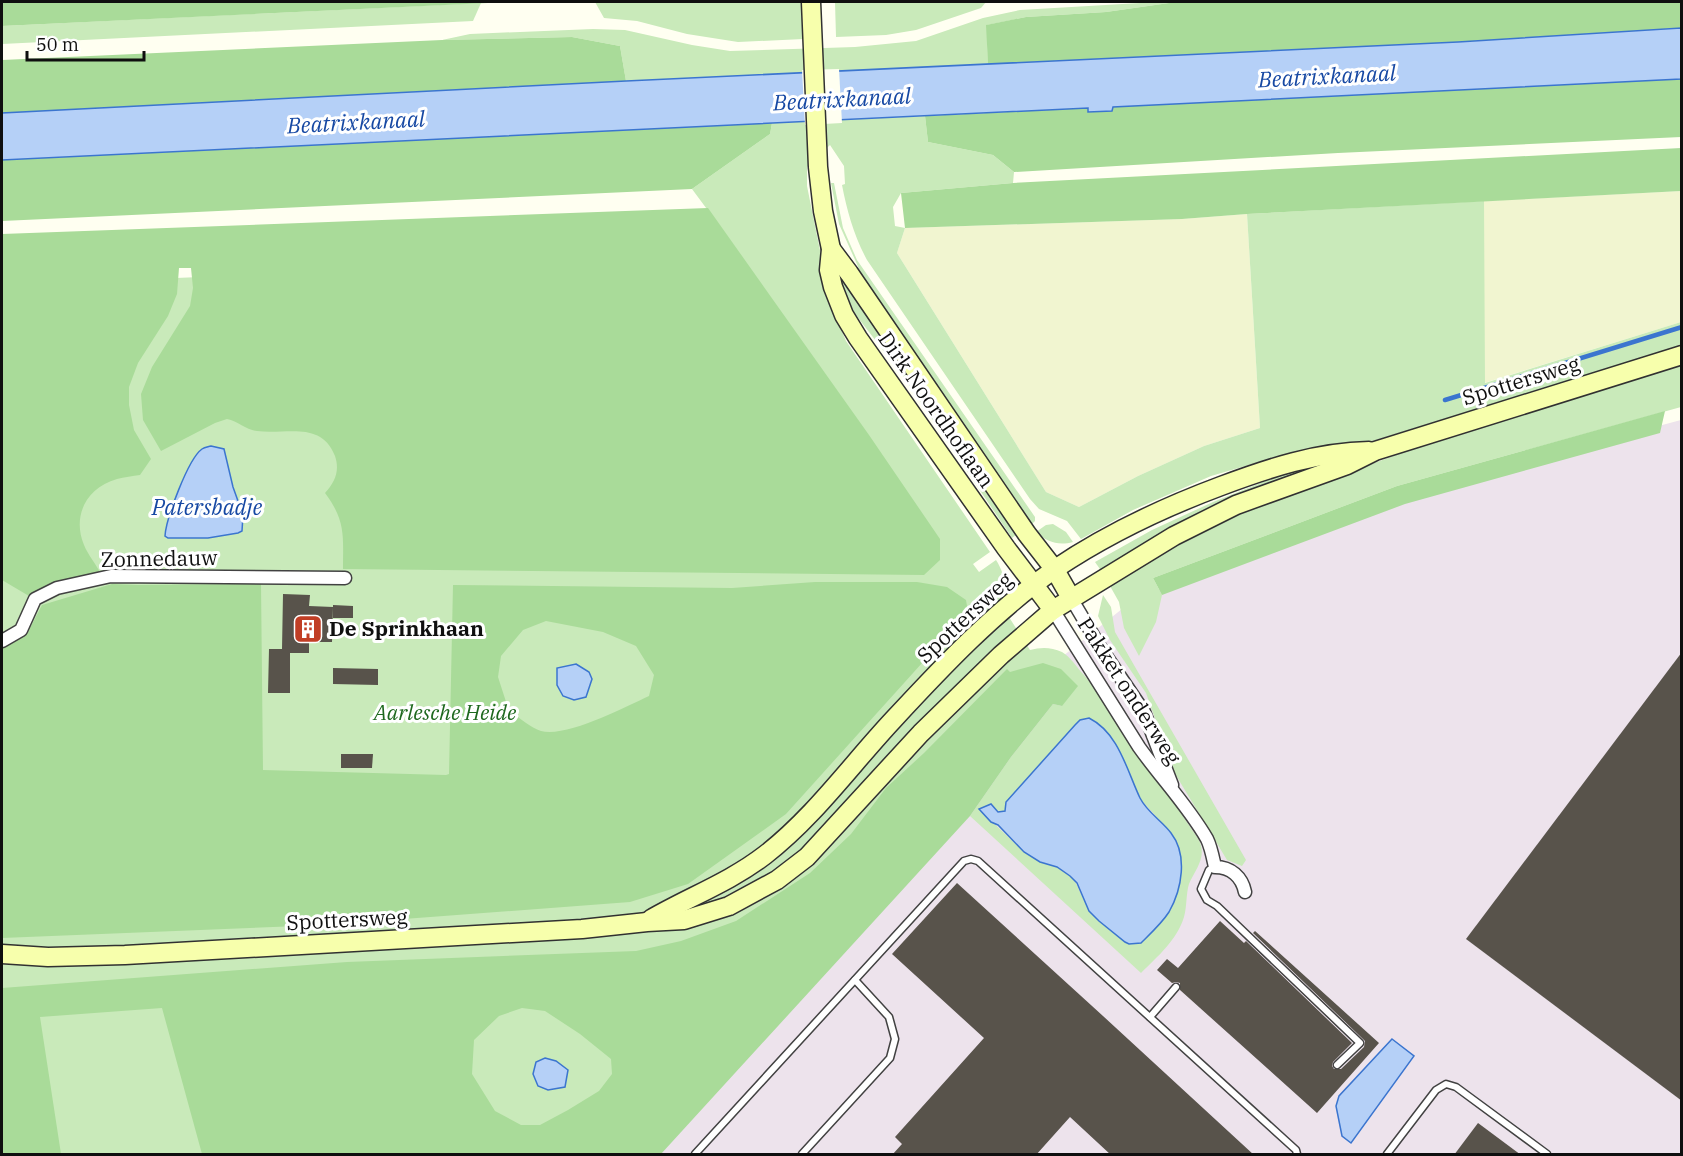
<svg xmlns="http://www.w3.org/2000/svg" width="1683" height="1156" viewBox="0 0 1683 1156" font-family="'IBM Plex Serif',serif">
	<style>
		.industrial { fill: #ede3ec }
		.farmland { fill: #f1f5d0 }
		.green { fill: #c9eaba; fill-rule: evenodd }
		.forest { fill: #a9db99; fill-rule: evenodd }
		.water { fill: #b5d0f7; stroke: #3b75cf; stroke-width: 1.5 }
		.pier { fill: #fffff1 }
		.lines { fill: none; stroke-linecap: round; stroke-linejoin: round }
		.stream { stroke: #3b75cf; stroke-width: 4.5 }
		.building { fill: #58534b }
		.lane-casing { stroke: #424242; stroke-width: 9 }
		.street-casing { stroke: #424242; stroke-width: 15 }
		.secondary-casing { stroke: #313131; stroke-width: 21 }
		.lane { stroke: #fff; stroke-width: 6 }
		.street { stroke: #fff; stroke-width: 12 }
		.secondary { stroke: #f7ffac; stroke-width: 18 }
		.labels { text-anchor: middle; stroke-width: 6; stroke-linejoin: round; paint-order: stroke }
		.street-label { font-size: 21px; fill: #0f0f0f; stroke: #fff }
		.poi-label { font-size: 21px; font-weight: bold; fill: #0f0f0f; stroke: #fff; text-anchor: start }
		.park-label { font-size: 21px; font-style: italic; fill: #1e681e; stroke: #fff }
		.water-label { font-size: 22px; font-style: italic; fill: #1648a3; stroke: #fff }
	</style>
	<rect width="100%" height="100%" fill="#fffff1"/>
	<!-- industrial -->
	<polygon class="industrial" points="1681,420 1681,1154 618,1154 1043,672 1132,601 1405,494"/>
	<!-- farmland -->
	<g class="farmland">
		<polygon points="1681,191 1681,322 1484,383 1484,201"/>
		<polygon points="1247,214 1260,428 1204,446 1138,476 1079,507 1046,492 897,253 905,228 1182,219"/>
	</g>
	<!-- green -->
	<g class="green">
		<polygon points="595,2 801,2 803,39 738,42 687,34 637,21 604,18"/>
		<polygon points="835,2 986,2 981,8 916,30 886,35 836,37"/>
		<polygon points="1157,2 1176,2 1106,12 1026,17 987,25 988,64 626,81 620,46 572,37 442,40 470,34 593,29 625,30 692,45 730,51 855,47 916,41 983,18 1020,10"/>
		<polygon points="481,3 473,21 2,44 2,26"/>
		<path d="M 925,116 L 928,142 L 993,155 L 1014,172 L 1013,183 L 901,193 L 893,207 L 895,226 L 905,228 L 897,253 L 1046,492 L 1079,507 L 1138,476 L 1204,446 L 1260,428 L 1247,214 L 1484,201 L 1485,383 L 1681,322 L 1681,346 L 1376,440 L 1330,450 L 1276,457 L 1211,476 L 1133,510 L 1081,539 L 1067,521 L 1039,509 L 1030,499 L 867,260 C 854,236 847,211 842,185 L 845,184 L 844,166 L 830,145 L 807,167 L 807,186 L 831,305 L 846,341 L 990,552 L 973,564 L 979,572 L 996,560 C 1005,574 1007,587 1000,603 L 1030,650 C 1041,647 1051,647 1062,652 C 1071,657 1077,668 1084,675 C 1127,725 1162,786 1199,840 C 1207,858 1196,868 1189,884 C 1186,893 1187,906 1184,917 C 1177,940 1158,956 1141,973 L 970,816 L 1011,757 L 1053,704 L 1062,706 L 1061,669 L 638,1154 L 2,1154 L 2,285 L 572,262 L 735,247 L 692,189 L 770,134 L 772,123 ZM 1080,720 L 1098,723 L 1105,730 L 1115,744 L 1142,801 L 1172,834 L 1178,846 L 1180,885 L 1168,913 L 1146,937 L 1085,903 L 1076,883 L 1070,876 L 1057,867 L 1040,862 L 1024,852 L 980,810 L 1005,811 L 1006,802 Z"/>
		<polygon points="831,183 834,183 843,228 857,260 1035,517 1035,521 1031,525 860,271 839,224"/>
		<polygon points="845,279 862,308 1017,534 1012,538 903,376 852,310 840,281"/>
		<polygon points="1681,364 1681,407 1397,486 1153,578 1162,595 1156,622 1139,656 1124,628 1119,602 1110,586 1126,571 1223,518 1418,447"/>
		<polygon points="1344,457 1102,572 1095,562 1152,530 1213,502 1298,468"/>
		<path d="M 1053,524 L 1066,532 L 1073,542 C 1058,546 1047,542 1036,532 L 1046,525 Z"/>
		<polygon points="1103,595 1111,607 1115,632 1246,860 1242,866 1227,860 1174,772 1146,693 1110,640 1098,616"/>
	</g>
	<!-- forest -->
	<g class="forest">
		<polygon points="2,2 509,2 2,26"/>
		<polygon points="1176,2 1682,2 1681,28 1458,42 988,64 986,25 1026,17 1106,12"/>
		<polygon points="572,37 620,46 626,81 2,113 2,60 442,40"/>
		<polygon points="1681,79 1681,137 1338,153 1014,172 993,155 928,142 925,116 1088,108 1088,112 1112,110 1112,107"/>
		<polygon points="772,123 770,134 692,189 2,221 2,160"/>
		<polygon points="1681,148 1681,191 1247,214 1182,219 905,228 901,193 1013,183"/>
		<path d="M 708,208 L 869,435 L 940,539 L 940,560 L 924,575 L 343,569 C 343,536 346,521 325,493 C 335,482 340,471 335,456 C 321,420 286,435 257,431 C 246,430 238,421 227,419 L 215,423 L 161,451 L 143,420 L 141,394 L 152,367 L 190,306 L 193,288 L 191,268 L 179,268 L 177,294 L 168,316 L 138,363 L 129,387 L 129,405 L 134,430 L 151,459 L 140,475 C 133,476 124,477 117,479 C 86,488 72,516 84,545 C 88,555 96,564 101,574 C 74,576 53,583 29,596 L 2,580 L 2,234 Z"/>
		<polygon points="1665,411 1660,433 1405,504 1162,595 1153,578 1397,486"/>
		<path d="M 815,582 L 917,582 L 947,587 L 966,600 L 968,612 L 786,814 L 688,884 L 630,902 L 324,925 L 2,938 L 2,647 L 28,632 L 42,605 L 112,584 L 138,585 L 261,584 L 263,770 L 446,775 L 449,774 L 453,585 L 732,588 ZM 546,621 L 603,632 L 636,646 L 654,675 L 649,696 C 625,707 566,738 541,731 C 531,728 519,717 509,711 L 498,677 L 501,656 L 523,630 Z"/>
		<path d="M 1043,663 L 1061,669 L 1078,686 L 1062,706 L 1053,704 L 1011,757 L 970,816 L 661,1154 L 202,1154 L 162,1008 L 40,1017 L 61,1154 L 2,1154 L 2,988 L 347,962 L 636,951 L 681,941 L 736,921 L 810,873 L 851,834 L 886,788 L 924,753 L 1007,669 L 1010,672 ZM 522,1008 L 545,1011 L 580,1034 L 611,1059 L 612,1074 L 599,1091 L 568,1110 L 540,1125 L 521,1125 L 495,1111 L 472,1074 L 474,1040 L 499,1016 Z"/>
	</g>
	<!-- water -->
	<g class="water">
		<polygon points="1681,28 1681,79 1113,107 1112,111 1088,112 1088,108 2,160 2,113 626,81 1458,42"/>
		<path d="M 211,446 L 224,449 L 233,487 L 243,515 L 242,531 L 238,533 L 208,538 L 168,538 L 165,536 C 166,519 188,459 202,449 C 205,447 208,447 211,446 Z"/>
		<polygon points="576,664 589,672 592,679 586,697 574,700 563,696 557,685 557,668"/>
		<path d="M 1089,718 C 1119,733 1127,771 1140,798 C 1147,812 1162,821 1171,833 C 1188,855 1182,889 1169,912 C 1162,923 1150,934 1141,943 L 1129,944 L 1125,942 L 1099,921 L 1089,911 L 1077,883 L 1070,876 L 1057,867 L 1040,862 L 1024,852 L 998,825 L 991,822 L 979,809 L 991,804 L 998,812 L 1005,811 L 1006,802 L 1075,725 L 1080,720 Z"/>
		<polygon points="1392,1039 1414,1056 1351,1143 1342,1136 1336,1106 1339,1096"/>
		<polygon points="545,1058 556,1061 568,1070 565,1087 548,1090 538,1086 533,1074 536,1062"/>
	</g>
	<!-- pier -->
	<polygon class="pier" points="839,69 842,123 805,125 802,70"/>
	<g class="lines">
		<!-- stream -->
		<polyline class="stream" points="1445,400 1682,327"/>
	</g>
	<!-- building -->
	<g class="building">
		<polygon points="283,594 310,595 309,606 333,607 332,642 309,642 309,653 290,653 290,693 268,693 269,649 282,649"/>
		<polygon points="333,605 353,606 353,618 333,618"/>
		<polygon points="1682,652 1682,1101 1466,939"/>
		<polygon points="333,668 378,669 378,685 333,684"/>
		<polygon points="341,754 373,754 372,768 341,768"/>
		<polygon points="957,883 1103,1016 1254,1155 1111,1155 1070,1117 1036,1155 892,1155 902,1144 895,1137 984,1038 892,954"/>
		<polygon points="1220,921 1244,943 1246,941 1352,1043 1333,1062 1332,1066 1334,1069 1341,1069 1364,1047 1365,1041 1253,933 1255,931 1379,1043 1317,1113 1180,990 1180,983 1176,982 1172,983 1157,970 1167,959 1178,968"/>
		<polygon points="1478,1123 1521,1155 1454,1155"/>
	</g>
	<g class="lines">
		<!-- lane casing -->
		<g class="lane-casing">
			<g id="lane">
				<polyline points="1215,867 1209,870 1201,889 1207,900 1217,906 1360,1043 1337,1065"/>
				<polyline points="1150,1017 1176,987"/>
				<polyline points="695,1154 964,861 971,859 978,861 1296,1150 1297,1154"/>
				<polyline points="802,1154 890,1058 895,1039 889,1017 855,980"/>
				<polyline points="1387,1154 1436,1090 1446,1084 1456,1087 1547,1154"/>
			</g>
		</g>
		<!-- street casing -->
		<g class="street-casing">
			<g id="street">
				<polyline points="1071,598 1100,647 1144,712 1172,785"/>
				<path d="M 1053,610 L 1139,747 C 1161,778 1188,806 1207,839 C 1211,847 1213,858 1215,867 C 1231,867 1242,877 1245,892"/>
				<polyline points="2,641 21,630 35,599 57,588 111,576 345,578"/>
			</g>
		</g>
		<!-- secondary casing -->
		<g class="secondary-casing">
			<g id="secondary">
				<polyline points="811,2 818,167 823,211 831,249 829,270 833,287 844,315 858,338 1006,548 1053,610"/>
				<polyline points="831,249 849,273 1027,534 1055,570 1071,598"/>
				<path d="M 651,919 C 689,897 730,882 765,855 C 814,817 851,765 893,720 C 943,666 995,611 1055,569 C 1107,534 1162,508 1221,486 C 1269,468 1317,452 1369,451"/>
				<polyline points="2,954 48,957 125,955 582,929 647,922 684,920 729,906 777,880 807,857 921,733 1001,655 1053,610 1174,536 1236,505 1347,465 1375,451 1682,355"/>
			</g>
		</g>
		<!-- lane -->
		<use href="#lane" class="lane"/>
		<!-- street -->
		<use href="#street" class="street"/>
		<!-- secondary -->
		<use href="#secondary" class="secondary"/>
	</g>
	<!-- icons -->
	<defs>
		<g id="building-square" transform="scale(1.5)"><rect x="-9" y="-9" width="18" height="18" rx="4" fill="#c13e25" stroke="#fff"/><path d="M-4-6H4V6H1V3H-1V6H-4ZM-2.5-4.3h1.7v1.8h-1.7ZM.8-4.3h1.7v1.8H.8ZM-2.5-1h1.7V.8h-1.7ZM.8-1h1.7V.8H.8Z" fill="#fff"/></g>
	</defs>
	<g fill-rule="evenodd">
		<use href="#building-square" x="308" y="629"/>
	</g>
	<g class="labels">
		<!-- street labels -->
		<g class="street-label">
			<text transform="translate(1521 381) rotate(-17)" y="7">Spottersweg</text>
			<text transform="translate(936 410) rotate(55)" y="7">Dirk Noordhoflaan</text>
			<text transform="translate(159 559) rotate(-1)" y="7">Zonnedauw</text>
			<text transform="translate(965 618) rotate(-43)" y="7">Spottersweg</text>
			<text transform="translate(1129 691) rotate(57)" y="7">Pakket onderweg</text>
			<text transform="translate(347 920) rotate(-3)" y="7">Spottersweg</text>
		</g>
		<!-- poi labels -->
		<g class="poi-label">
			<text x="329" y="636">De Sprinkhaan</text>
		</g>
		<!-- park labels -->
		<g class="park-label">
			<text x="445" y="720">Aarlesche Heide</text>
		</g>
		<!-- water labels -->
		<g class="water-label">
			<text transform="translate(1327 76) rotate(-3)" y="8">Beatrixkanaal</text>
			<text transform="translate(842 99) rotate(-3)" y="8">Beatrixkanaal</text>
			<text transform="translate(356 122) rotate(-3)" y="8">Beatrixkanaal</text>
			<text x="207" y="515">Patersbadje</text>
		</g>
	</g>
	<!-- border -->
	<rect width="1683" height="1156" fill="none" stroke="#0f0f0f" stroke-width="6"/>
	<!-- scale -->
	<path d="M27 51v9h117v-9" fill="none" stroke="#0f0f0f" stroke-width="3"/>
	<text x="36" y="51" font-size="18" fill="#0f0f0f" stroke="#ffffff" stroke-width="4.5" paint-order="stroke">50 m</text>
</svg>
